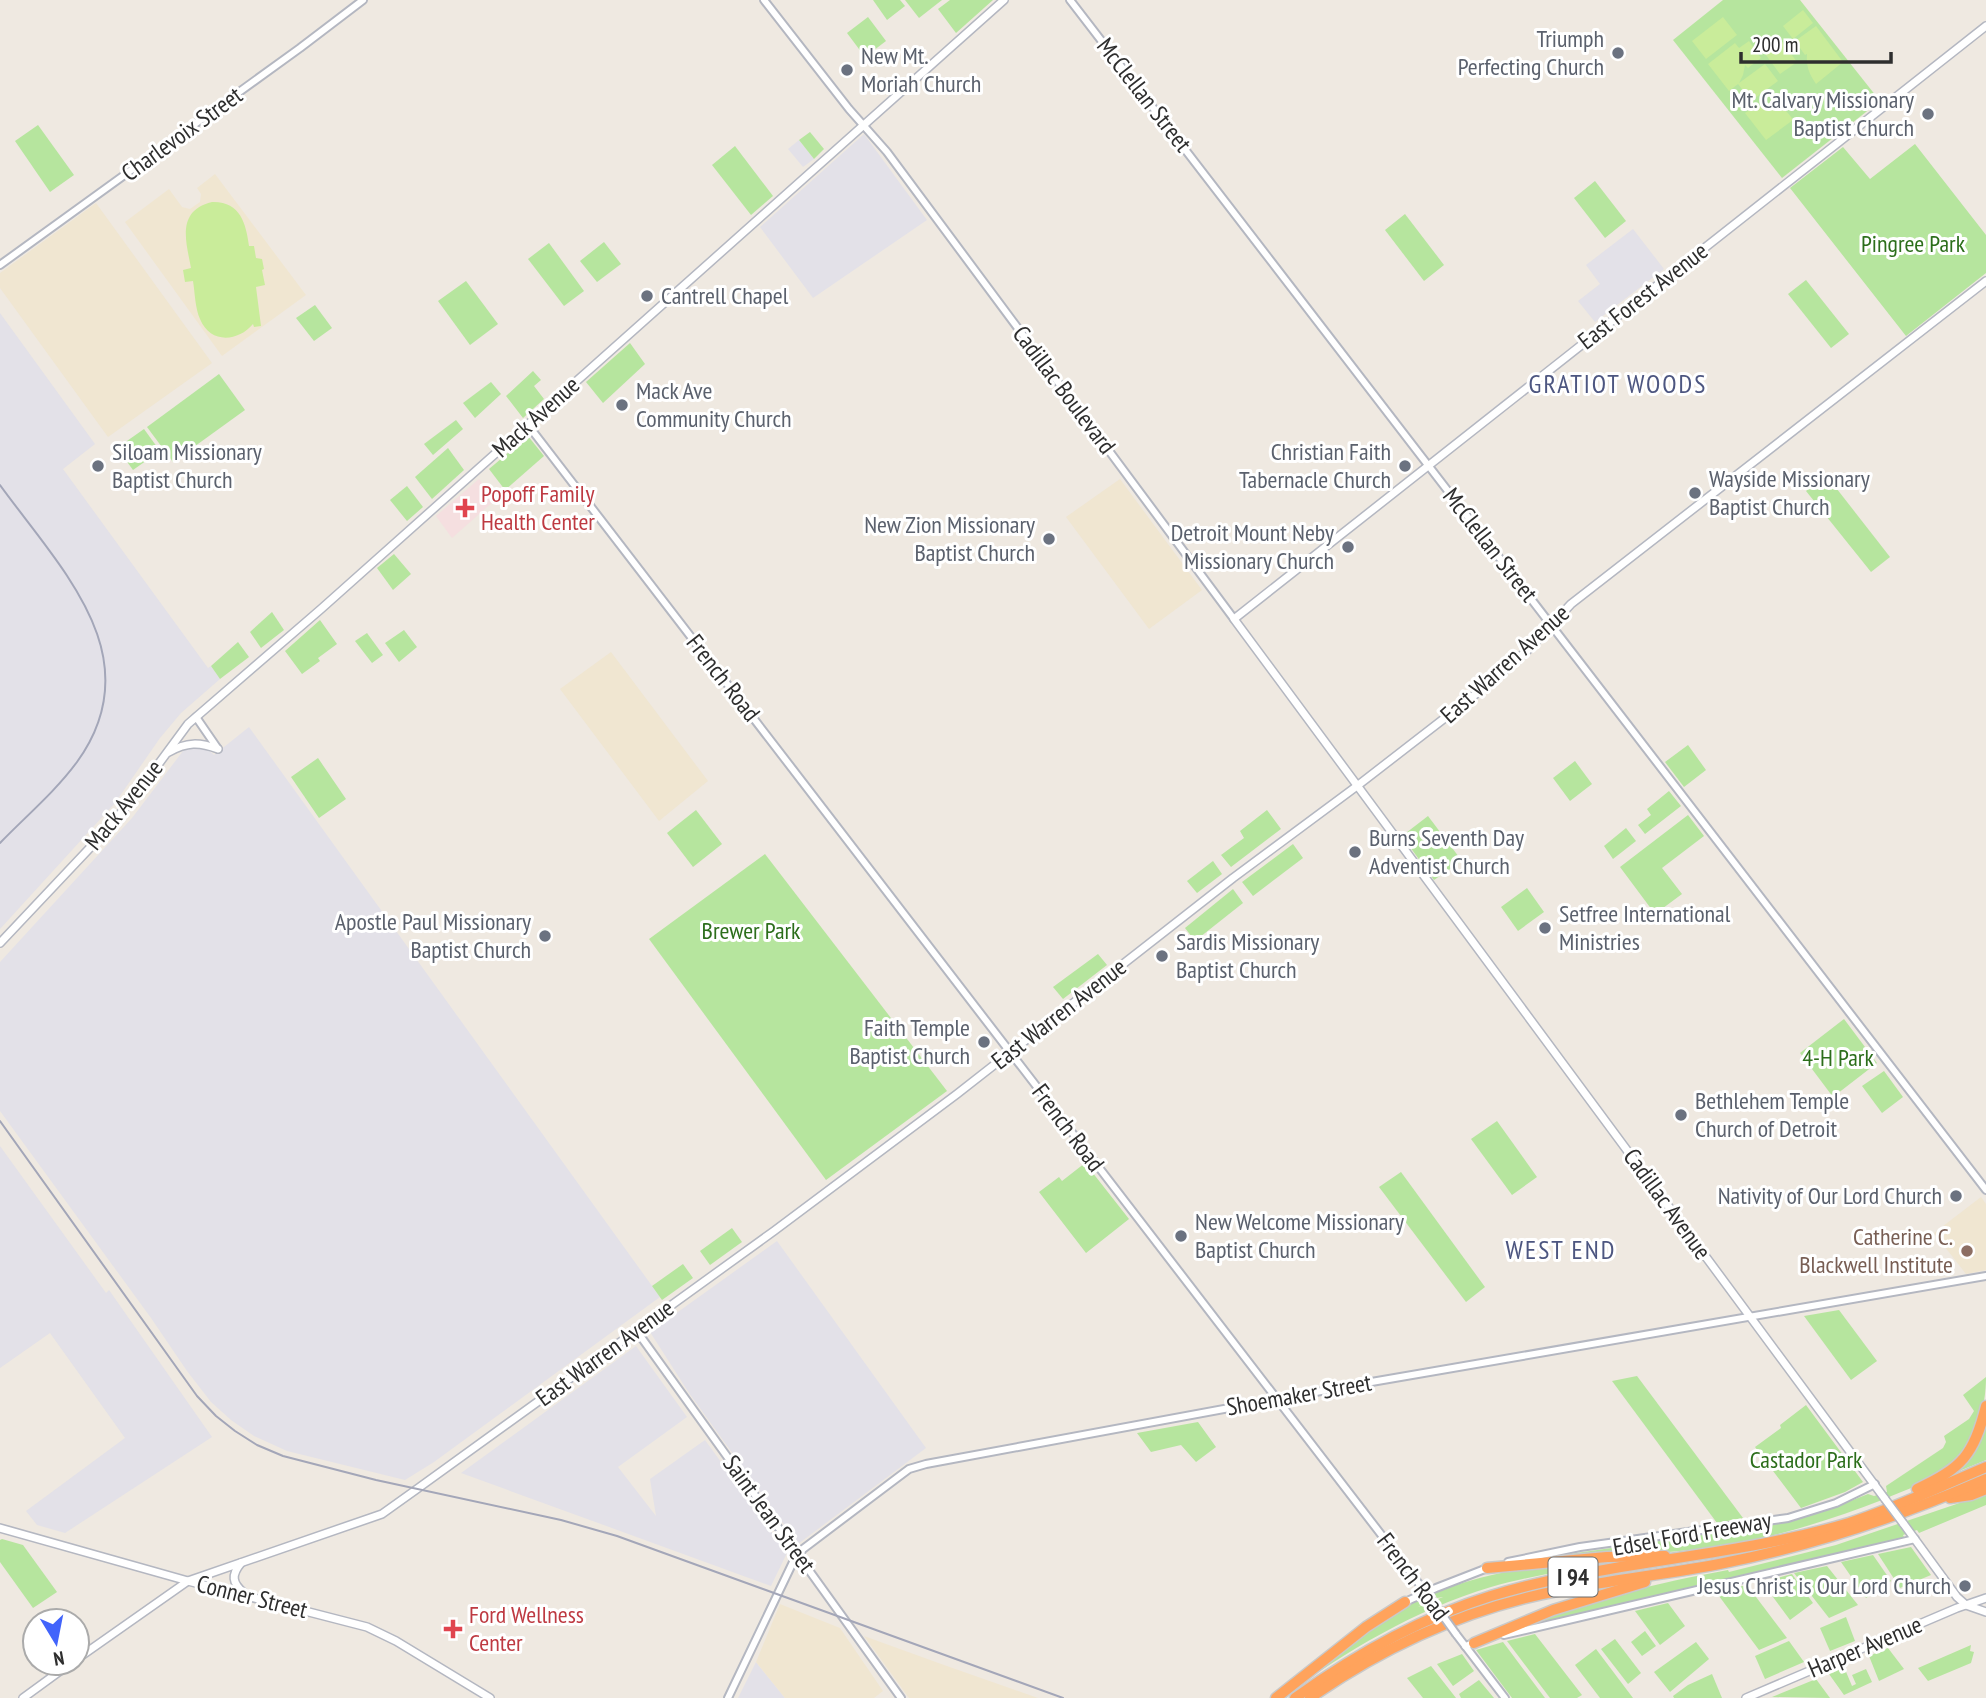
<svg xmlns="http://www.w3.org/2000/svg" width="1986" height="1698" viewBox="0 0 1986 1698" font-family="'PT Sans Narrow',sans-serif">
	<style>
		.industrial { fill: #e3e1e8 }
		.education { fill: #f0e6d1 }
		.medical { fill: #f5dfe0 }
		.green { fill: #b6e59e }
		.pitch { fill: #c9ec9a }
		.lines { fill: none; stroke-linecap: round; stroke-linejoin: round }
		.tertiary-casing { stroke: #b4b7c1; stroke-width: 10 }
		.secondary-casing { stroke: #b4b7c1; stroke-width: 10 }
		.motorway-casing { stroke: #c9c9c9; stroke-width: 13 }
		.tertiary { stroke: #fff; stroke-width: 6 }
		.secondary { stroke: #fff; stroke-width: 7 }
		.motorway { stroke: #ffa35c; stroke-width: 10 }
		.rail { stroke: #a3a6b8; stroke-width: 2 }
		.tertiary-bridge-casing { stroke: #b4b7c1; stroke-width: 10; stroke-linecap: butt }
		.secondary-bridge-casing { stroke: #b4b7c1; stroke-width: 10; stroke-linecap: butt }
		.tertiary-bridge { stroke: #fff; stroke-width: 6 }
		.secondary-bridge { stroke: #fff; stroke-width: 7 }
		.worship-dot { fill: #6b7280; stroke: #fff; stroke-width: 2.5 }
		.health-dot { fill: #e0444e; stroke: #fff; stroke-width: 2.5 }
		.education-dot { fill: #8d6e63; stroke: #fff; stroke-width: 2.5 }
		.labels { text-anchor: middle; stroke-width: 6; stroke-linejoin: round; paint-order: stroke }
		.shield { fill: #fff; stroke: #6d6d6d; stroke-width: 2 }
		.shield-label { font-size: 23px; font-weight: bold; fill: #2e2e2e }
		.worship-label { font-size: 24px; fill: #5b616d; stroke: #fff; text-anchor: start }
		.street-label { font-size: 24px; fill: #2e2e2e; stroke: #fff }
		.park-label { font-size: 24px; fill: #2c6e1b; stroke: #fff }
		.health-label { font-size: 24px; fill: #be3a42; stroke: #fff; text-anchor: start }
		.education-label { font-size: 24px; fill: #785e54; stroke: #fff; text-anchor: end }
		.neighbourhood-label { font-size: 26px; letter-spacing: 2px; fill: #4d5680; stroke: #fff }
	</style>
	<rect width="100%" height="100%" fill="#efe9e1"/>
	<!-- industrial -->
	<g class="industrial">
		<polygon points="864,134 927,220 813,298 760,227"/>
		<polygon points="799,140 814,159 803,167 788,149"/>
		<polygon points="1633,229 1664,269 1595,322 1578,301 1600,284 1586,265"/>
		<polygon points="0,313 95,444 63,469 208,668 211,666 220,679 181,713 160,738 115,803 0,929"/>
		<polygon points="249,727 660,1297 434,1462 405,1480 287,1451 254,1436 231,1420 211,1402 187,1371 151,1318 0,1111 0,962 132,818 186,747 206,747 214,755"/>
		<polygon points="0,1146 106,1293 109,1290 212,1437 65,1533 37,1525 26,1511 125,1438 50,1333 0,1368"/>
		<polygon points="777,1241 926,1448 798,1544 689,1393 650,1332"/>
		<polygon points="636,1346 687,1417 618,1467 656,1516 650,1479 705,1440 787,1553 771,1586 461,1473"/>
		<polygon points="756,1662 785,1698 738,1698"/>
	</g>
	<!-- education -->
	<g class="education">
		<polygon points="215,174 306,295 222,356 125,222 169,189 182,207 190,209 200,202 201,194 197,188"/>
		<polygon points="96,203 212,363 108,437 0,288 0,273"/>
		<polygon points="1120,479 1202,590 1149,629 1066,517"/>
		<polygon points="611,652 708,781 659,821 560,689"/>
		<polygon points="1981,1197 1986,1204 1986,1270 1966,1274 1934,1233"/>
		<polygon points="780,1604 840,1628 883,1691 874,1698 785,1698 756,1662"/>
		<polygon points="864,1636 944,1665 1038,1698 909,1698"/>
	</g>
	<!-- medical -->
	<polygon class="medical" points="479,479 495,500 452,538 436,516"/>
	<!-- green -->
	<g class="green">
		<polygon points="873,0 900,0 905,6 887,20"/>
		<polygon points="905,0 942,0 919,18"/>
		<polygon points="950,0 993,0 956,33 938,9"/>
		<polygon points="1723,0 1800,0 1880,101 1782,178 1673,40"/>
		<polygon points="868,17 886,41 865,57 847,33"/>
		<polygon points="38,125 74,175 50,192 15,141"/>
		<polygon points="810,132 824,149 814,159 799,140"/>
		<polygon points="1915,144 1986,235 1986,273 1906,336 1790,188 1843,147 1870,179"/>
		<polygon points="735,146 773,196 751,215 712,165"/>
		<polygon points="1595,181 1626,221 1605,238 1574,198"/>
		<polygon points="1405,214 1444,265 1424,281 1385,230"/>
		<polygon points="604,242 621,264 597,282 580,261"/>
		<polygon points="549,243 584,291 564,306 528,259"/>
		<polygon points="1806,280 1849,334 1831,348 1788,294"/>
		<polygon points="466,281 498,324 470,345 438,301"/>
		<polygon points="315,305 332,328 314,341 296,318"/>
		<polygon points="630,343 645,364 603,403 586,382"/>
		<polygon points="533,371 541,380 534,386 544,399 523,418 506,396"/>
		<polygon points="219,374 245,410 173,462 147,427"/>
		<polygon points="491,382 501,394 475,418 463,403"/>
		<polygon points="456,420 463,429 433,455 424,444"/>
		<polygon points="144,429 160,451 133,470 117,448"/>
		<polygon points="528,436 544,456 505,490 489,469"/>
		<polygon points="448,448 464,470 432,499 415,477"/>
		<polygon points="1826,475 1890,557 1871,572 1806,491"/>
		<polygon points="407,486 423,507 407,521 390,500"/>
		<polygon points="394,554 411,574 393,590 377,568"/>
		<polygon points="272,612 284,630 261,648 250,632"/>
		<polygon points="320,620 337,644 318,658 320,661 302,674 285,651"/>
		<polygon points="404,630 417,647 399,662 385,643"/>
		<polygon points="367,633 383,655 372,663 355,641"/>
		<polygon points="238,642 249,657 220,679 211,666"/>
		<polygon points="1688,745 1706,770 1684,787 1665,762"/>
		<polygon points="318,758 346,799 319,818 291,777"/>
		<polygon points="1575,761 1592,784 1570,801 1553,778"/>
		<polygon points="1669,791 1681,806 1645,834 1638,825 1651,815 1647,809"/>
		<polygon points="696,810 722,844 693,867 667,833"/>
		<polygon points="1267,810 1281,829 1231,867 1221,855 1244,838 1240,831"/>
		<polygon points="1688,815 1704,836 1662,868 1682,894 1655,914 1620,867"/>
		<polygon points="1428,816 1462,861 1434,880 1402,836"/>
		<polygon points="1626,828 1636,841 1613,859 1604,846"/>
		<polygon points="1293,844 1303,858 1253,896 1242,882"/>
		<polygon points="765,854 947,1091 826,1180 649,939"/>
		<polygon points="1213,861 1222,874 1197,893 1187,881"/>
		<polygon points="1527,888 1544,912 1518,931 1501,907"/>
		<polygon points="1233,889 1243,903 1195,941 1185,928"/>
		<polygon points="1098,954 1107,965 1063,999 1053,987"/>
		<polygon points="1844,1019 1877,1063 1833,1097 1800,1053"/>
		<polygon points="1884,1071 1903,1097 1882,1113 1862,1086"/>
		<polygon points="1497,1121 1537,1177 1512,1195 1471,1139"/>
		<polygon points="1085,1163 1129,1219 1086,1253 1039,1192 1059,1177 1062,1181"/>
		<polygon points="1401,1172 1485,1287 1466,1302 1379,1187"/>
		<polygon points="732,1228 742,1242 710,1265 700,1251"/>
		<polygon points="683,1264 693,1278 662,1300 652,1286"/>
		<polygon points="1839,1310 1877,1361 1851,1380 1804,1316"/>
		<polygon points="1637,1376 1743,1518 1717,1523 1612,1381"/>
		<path d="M 1986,1377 C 1986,1405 1977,1446 1953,1465 C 1933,1481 1905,1490 1882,1500 C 1826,1522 1766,1540 1707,1548 C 1653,1555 1597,1556 1542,1558 L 1784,1523 L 1825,1511 L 1868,1494 L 1874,1496 L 1887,1492 L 1886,1486 L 1943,1448 L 1946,1442 L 1944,1436 L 1969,1419 L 1974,1411 L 1963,1395 Z"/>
		<polygon points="1806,1405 1863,1482 1845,1492 1801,1508 1755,1447 1781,1428 1780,1425"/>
		<polygon points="1198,1422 1216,1447 1196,1462 1181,1445 1151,1452 1137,1433"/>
		<polygon points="1986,1422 1986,1460 1952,1474"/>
		<path d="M 1986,1494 L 1986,1505 L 1919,1533 L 1917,1530 L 1903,1535 L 1905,1539 L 1522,1627 C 1588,1599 1658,1583 1728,1570 L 1729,1572 L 1836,1545 Z"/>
		<polygon points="2,1539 23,1545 57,1592 33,1608 0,1562 0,1540"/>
		<polygon points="1911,1547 1931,1575 1900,1588 1878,1554"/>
		<polygon points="1873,1555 1891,1581 1866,1598 1841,1562"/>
		<path d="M 1625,1561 L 1607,1564 L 1606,1562 C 1568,1571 1529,1576 1491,1587 C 1414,1610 1347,1651 1282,1697 L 1292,1686 L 1383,1621 L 1420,1599 L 1423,1604 L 1418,1607 L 1443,1597 L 1437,1598 L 1434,1593 C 1499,1568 1555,1563 1625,1561 Z"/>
		<polygon points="1827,1566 1858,1605 1829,1618 1794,1573"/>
		<polygon points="1792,1574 1813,1603 1790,1620 1762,1582"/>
		<polygon points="1747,1585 1787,1638 1759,1650 1716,1592"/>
		<polygon points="1668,1603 1685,1626 1660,1645 1635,1611"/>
		<polygon points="1846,1617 1855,1641 1830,1651 1820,1628"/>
		<polygon points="1645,1631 1656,1646 1642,1656 1631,1642"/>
		<polygon points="1535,1634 1582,1695 1577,1698 1550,1698 1507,1641"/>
		<polygon points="1615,1639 1641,1673 1628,1684 1601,1649"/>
		<polygon points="1789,1641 1804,1662 1765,1679 1755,1656"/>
		<polygon points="1503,1642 1545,1698 1512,1698 1476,1650"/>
		<polygon points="1696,1642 1709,1659 1670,1692 1654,1672"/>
		<polygon points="1971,1645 1970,1651 1974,1652 1971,1663 1928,1681 1918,1668"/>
		<polygon points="1888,1648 1904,1669 1879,1681 1869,1656"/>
		<polygon points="1596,1649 1633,1698 1600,1698 1575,1665"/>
		<polygon points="1462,1654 1474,1671 1453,1686 1437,1664"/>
		<polygon points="1431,1666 1456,1698 1423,1698 1407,1678"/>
		<polygon points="1844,1667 1852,1686 1856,1684 1852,1675 1866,1669 1872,1682 1844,1695 1829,1674"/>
		<polygon points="1712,1674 1722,1698 1674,1698 1673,1696 1688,1685"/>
		<polygon points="1816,1679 1830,1698 1772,1697"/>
		<polygon points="1479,1680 1494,1698 1461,1698 1459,1694"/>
	</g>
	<!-- pitch -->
	<g class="pitch">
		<polygon points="1803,10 1813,23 1793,39 1783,26"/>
		<polygon points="1723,17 1737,35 1706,59 1692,41"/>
		<path d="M 1816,26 L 1843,62 L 1816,84 C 1809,74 1806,66 1807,54 L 1805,55 L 1795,41 Z"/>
		<polygon points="1777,35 1797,62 1780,74 1760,47"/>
		<polygon points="1749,41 1761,58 1748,68 1745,65 1743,75 1739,83 1765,64 1778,81 1751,101 1738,84 1729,91 1708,64 1735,43 1739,48"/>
		<path d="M 1767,104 C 1780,106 1786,109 1793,120 L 1766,140 L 1745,113 L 1755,107 Z"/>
		<path d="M 212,202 C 240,201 246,223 249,246 L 254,246 L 256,258 L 262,259 L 264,269 L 262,270 L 265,285 L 256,287 L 261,326 L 254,327 L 253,324 C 238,342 210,344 200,319 C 195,308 195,293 193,281 L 185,282 L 183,270 L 191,268 C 186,241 176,211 212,202 Z"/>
	</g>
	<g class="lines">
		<!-- tertiary casing -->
		<g class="tertiary-casing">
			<g id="tertiary">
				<polyline points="764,0 849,109 887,152 1234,619"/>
				<polyline points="1070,0 1986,1190"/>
				<polyline points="0,265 300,48 363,0"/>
				<polyline points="528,425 1433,1602"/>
				<polyline points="196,717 218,749"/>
				<polyline points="636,1330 901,1698"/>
				<polyline points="1508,1562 1580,1547 1788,1518 1836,1503 1875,1484"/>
				<polyline points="1405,1602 1436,1588 1490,1567"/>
				<polyline points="1456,1634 1505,1698"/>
				<polyline points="1504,1635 1915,1539"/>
				<polyline points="1465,1646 1477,1642"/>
				<polyline points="728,1698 794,1560 803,1549 897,1478 909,1469 926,1464 1354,1385 1986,1276"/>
			</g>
		</g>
		<!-- secondary casing -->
		<g class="secondary-casing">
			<g id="secondary">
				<path d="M 169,752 C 187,742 199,742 218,749"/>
				<polyline points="0,943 103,834 135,796 188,724 321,609 1004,0"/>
				<polyline points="1885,1499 1234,619 1986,26"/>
				<polyline points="1903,1523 1957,1597 1966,1605 1986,1612"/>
				<polyline points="0,1528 188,1581 367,1627 396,1641 490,1698"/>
				<path d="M 241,1563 C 231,1575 232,1583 244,1593"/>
				<polyline points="77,1659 188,1581 382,1514 417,1489 774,1231 957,1094 1233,878 1357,786 1481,690 1529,649 1571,604 1986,281"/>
				<polyline points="23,1698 71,1663"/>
				<polyline points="1746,1698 1957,1608 1986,1598"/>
			</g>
		</g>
		<!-- motorway casing -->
		<g class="motorway-casing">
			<g id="motorway">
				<path d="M 1917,1489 C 1962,1468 1974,1455 1986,1406"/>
				<polyline points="1950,1498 1971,1495 1986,1489"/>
				<polyline points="1487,1568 1607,1557 1665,1556"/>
				<polyline points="1474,1643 1553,1610 1645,1582"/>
				<polyline points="1276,1698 1366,1627 1405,1602"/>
				<path d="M 1295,1698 C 1355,1655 1420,1618 1491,1596 C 1608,1560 1732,1558 1849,1523 C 1896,1508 1941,1486 1986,1467"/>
				<path d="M 1310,1698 C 1386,1645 1471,1607 1562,1590 C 1616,1579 1670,1574 1724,1563 C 1815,1545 1901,1516 1986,1479"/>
			</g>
		</g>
		<!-- tertiary -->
		<use href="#tertiary" class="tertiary"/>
		<!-- secondary -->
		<use href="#secondary" class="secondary"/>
		<!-- motorway -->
		<use href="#motorway" class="motorway"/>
		<!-- rail -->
		<g class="rail">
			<path d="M 0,485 C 60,568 153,657 77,762 C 55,792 25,817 0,843"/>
			<polyline points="0,1121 197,1396 216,1416 235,1431 257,1445 283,1456 376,1480 561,1520 617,1536 1063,1698"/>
		</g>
		<!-- tertiary-bridge casing -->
		<g class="tertiary-bridge-casing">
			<polyline id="tertiary-bridge" points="1433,1602 1456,1634"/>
		</g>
		<!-- secondary-bridge casing -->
		<g class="secondary-bridge-casing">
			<polyline id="secondary-bridge" points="1885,1499 1903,1523"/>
		</g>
		<!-- tertiary-bridge -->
		<use href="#tertiary-bridge" class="tertiary-bridge"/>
		<!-- secondary-bridge -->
		<use href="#secondary-bridge" class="secondary-bridge"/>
	</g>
	<!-- markers -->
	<g class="worship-dot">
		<circle cx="1618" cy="53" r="7"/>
		<circle cx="847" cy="70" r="7"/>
		<circle cx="1928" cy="114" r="7"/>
		<circle cx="647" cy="296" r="7"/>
		<circle cx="622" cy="405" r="7"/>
		<circle cx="98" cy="466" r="7"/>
		<circle cx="1405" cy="466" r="7"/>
		<circle cx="1695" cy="493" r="7"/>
		<circle cx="1049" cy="539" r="7"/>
		<circle cx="1348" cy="547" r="7"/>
		<circle cx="1355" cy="852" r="7"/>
		<circle cx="1545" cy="928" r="7"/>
		<circle cx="545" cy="936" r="7"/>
		<circle cx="1162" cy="956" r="7"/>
		<circle cx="984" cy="1042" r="7"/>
		<circle cx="1681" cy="1115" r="7"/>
		<circle cx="1956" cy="1196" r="7"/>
		<circle cx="1181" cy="1236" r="7"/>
		<circle cx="1965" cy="1586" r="7"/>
	</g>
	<g class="health-dot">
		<path d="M461.5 497.5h7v7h7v7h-7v7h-7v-7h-7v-7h7z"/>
		<path d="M449.5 1618.5h7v7h7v7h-7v7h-7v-7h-7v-7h7z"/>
	</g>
	<circle class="education-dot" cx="1967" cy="1251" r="7"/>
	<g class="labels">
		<!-- shield labels -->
		<rect class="shield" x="1548.5" y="1557.5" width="49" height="39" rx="5"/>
		<g class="shield-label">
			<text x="1573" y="1585">I 94</text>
		</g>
		<!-- worship labels -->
		<g class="worship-label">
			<text x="1604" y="47" text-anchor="end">Triumph<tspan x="1604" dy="28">Perfecting Church</tspan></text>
			<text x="861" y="64">New Mt.<tspan x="861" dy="28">Moriah Church</tspan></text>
			<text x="1914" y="108" text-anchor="end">Mt. Calvary Missionary<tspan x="1914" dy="28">Baptist Church</tspan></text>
			<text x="661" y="304">Cantrell Chapel</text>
			<text x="636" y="399">Mack Ave<tspan x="636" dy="28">Community Church</tspan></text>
			<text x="112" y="460">Siloam Missionary<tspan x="112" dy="28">Baptist Church</tspan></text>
			<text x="1391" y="460" text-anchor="end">Christian Faith<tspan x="1391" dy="28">Tabernacle Church</tspan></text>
			<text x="1709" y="487">Wayside Missionary<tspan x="1709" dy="28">Baptist Church</tspan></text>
			<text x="1035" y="533" text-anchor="end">New Zion Missionary<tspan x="1035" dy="28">Baptist Church</tspan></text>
			<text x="1334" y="541" text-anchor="end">Detroit Mount Neby<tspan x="1334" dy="28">Missionary Church</tspan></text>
			<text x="1369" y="846">Burns Seventh Day<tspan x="1369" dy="28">Adventist Church</tspan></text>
			<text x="1559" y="922">Setfree International<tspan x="1559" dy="28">Ministries</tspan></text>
			<text x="531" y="930" text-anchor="end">Apostle Paul Missionary<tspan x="531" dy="28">Baptist Church</tspan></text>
			<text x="1176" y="950">Sardis Missionary<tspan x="1176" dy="28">Baptist Church</tspan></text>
			<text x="970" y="1036" text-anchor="end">Faith Temple<tspan x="970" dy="28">Baptist Church</tspan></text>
			<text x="1695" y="1109">Bethlehem Temple<tspan x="1695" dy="28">Church of Detroit</tspan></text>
			<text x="1942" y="1204" text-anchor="end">Nativity of Our Lord Church</text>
			<text x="1195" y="1230">New Welcome Missionary<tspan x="1195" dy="28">Baptist Church</tspan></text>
			<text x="1951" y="1594" text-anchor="end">Jesus Christ is Our Lord Church</text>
		</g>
		<!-- street labels -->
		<g class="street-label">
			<text transform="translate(1144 95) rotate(52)" y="8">McClellan Street</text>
			<text transform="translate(182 134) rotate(-36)" y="8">Charlevoix Street</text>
			<text transform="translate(1643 296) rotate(-38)" y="8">East Forest Avenue</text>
			<text transform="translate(1064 390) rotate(53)" y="8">Cadillac Boulevard</text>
			<text transform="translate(536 417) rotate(-42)" y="8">Mack Avenue</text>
			<text transform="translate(1490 545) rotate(52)" y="8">McClellan Street</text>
			<text transform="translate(1505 664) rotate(-42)" y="8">East Warren Avenue</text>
			<text transform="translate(723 678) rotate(52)" y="8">French Road</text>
			<text transform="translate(124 805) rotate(-51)" y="8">Mack Avenue</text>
			<text transform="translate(1059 1014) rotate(-38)" y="8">East Warren Avenue</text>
			<text transform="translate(1068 1128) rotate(53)" y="8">French Road</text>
			<text transform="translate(1667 1204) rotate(54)" y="8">Cadillac Avenue</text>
			<text transform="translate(605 1353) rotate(-36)" y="8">East Warren Avenue</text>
			<text transform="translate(1299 1395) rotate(-10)" y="8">Shoemaker Street</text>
			<text transform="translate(769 1514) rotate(54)" y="8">Saint Jean Street</text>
			<text transform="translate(1692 1534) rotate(-10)" y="8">Edsel Ford Freeway</text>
			<text transform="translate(1413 1577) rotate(53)" y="8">French Road</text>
			<text transform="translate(252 1597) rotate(14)" y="8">Conner Street</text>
			<text transform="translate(1865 1647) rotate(-23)" y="8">Harper Avenue</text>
		</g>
		<!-- park labels -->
		<g class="park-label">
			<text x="1913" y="252">Pingree Park</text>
			<text x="751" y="939">Brewer Park</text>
			<text x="1838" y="1066">4-H Park</text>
			<text x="1806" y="1468">Castador Park</text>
		</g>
		<!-- health labels -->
		<g class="health-label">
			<text x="481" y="502">Popoff Family<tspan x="481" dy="28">Health Center</tspan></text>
			<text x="469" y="1623">Ford Wellness<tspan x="469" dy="28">Center</tspan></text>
		</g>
		<!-- education labels -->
		<g class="education-label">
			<text x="1953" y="1245">Catherine C.<tspan x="1953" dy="28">Blackwell Institute</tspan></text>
		</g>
		<!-- neighbourhood labels -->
		<g class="neighbourhood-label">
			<text x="1618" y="393">GRATIOT WOODS</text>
			<text x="1561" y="1259">WEST END</text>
		</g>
	</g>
	<!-- north arrow -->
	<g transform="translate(56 1642) rotate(170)"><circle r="33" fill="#ffffff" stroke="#ababab" stroke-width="2"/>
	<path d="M0-5L12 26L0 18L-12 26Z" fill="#4264fb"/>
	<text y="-10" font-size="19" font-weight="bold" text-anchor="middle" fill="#2e2e2e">N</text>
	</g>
	<!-- scale -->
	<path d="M1741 52v10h150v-10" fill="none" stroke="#2e2e2e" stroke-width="3.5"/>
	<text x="1752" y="52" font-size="21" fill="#2e2e2e" stroke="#ffffff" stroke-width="5" paint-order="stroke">200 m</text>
</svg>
